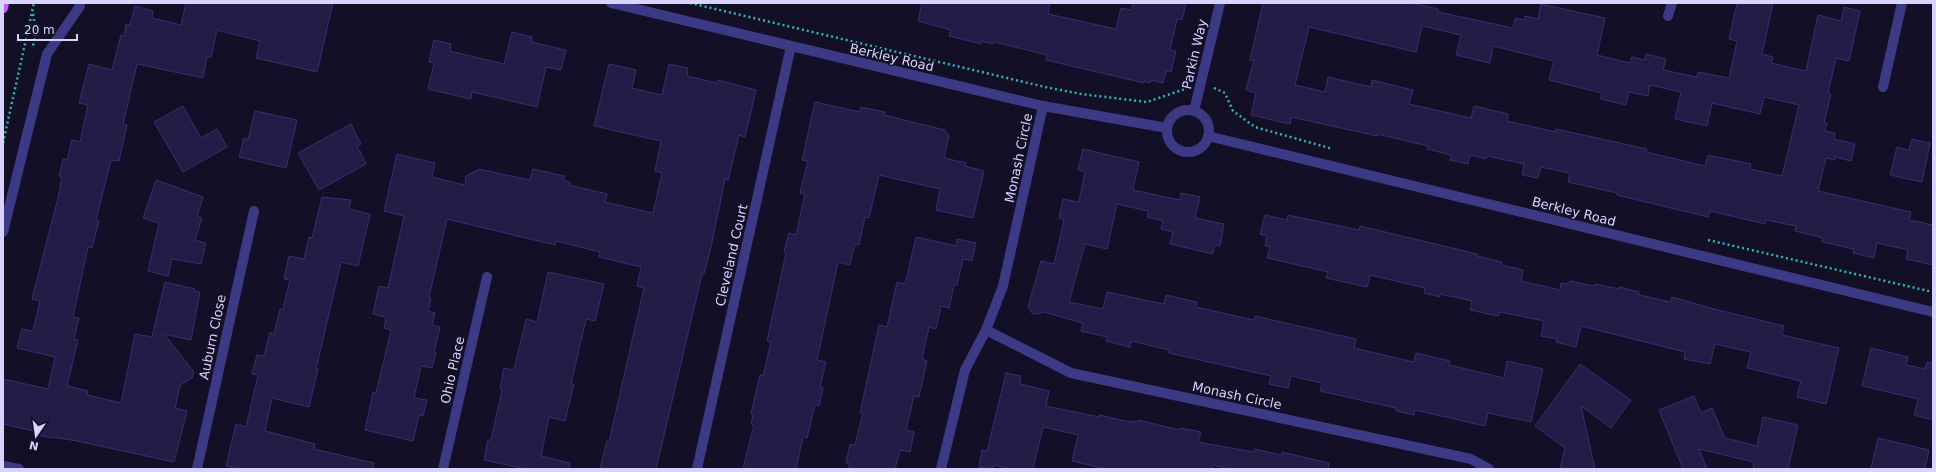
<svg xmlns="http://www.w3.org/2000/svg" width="1936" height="472" viewBox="0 0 1936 472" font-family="'DejaVu Sans',sans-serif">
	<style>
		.building { fill: #241b47; stroke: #3b2d73; fill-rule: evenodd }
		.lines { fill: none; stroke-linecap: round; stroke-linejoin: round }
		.path { stroke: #2fb8b0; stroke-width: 2.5; stroke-dasharray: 2 3; stroke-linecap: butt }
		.street { stroke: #3d3a85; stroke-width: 10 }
		.primary { stroke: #c25bff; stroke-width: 10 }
		.labels { text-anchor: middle; stroke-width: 3; stroke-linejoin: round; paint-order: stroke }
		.street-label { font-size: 13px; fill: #d9d4ff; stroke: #130f26 }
	</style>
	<rect width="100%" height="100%" fill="#130f26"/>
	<!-- building -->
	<g class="building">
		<polygon points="186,3 333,3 317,72 256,58 260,41 217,30 211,57 207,57 203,78 137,64 123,124 127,125 119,161 111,160 96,220 99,221 92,248 88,247 73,317 79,318 74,339 78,340 67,386 88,391 87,395 121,403 135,334 152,337 165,282 195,289 194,291 200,292 191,340 164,334 194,372 192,378 180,385 175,408 187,411 174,462 77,441 53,437 52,438 37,435 38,432 3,424 3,379 48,389 55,357 17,348 22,329 33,331 40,301 32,299 58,198 62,177 59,176 63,159 67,160 72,140 80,142 88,105 79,103 89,64 112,70 121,35 124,36 126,24 130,25 135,6 153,11 152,18 181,25"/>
		<polygon points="922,3 1050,3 1048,14 1116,29 1121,8 1131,10 1133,3 1186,3 1182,20 1177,19 1170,50 1176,51 1171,72 1166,71 1163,83 1151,80 1150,83 1144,81 1144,83 1046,60 1047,55 994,42 993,44 981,41 981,44 949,36 951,30 918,21"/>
		<path d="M 1263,3 L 1411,3 L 1438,9 L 1438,12 L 1513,28 L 1515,18 L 1524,20 L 1525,16 L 1538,19 L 1541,4 L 1605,18 L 1597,55 L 1630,63 L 1632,57 L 1645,60 L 1646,54 L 1666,59 L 1663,70 L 1697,77 L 1698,72 L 1729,78 L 1737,41 L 1729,39 L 1737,3 L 1773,3 L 1762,54 L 1773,57 L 1771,63 L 1806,71 L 1818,15 L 1841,21 L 1844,7 L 1860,11 L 1849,61 L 1836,58 L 1828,93 L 1831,94 L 1824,123 L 1827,123 L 1825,131 L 1835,133 L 1834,139 L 1855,144 L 1851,161 L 1835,157 L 1835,160 L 1826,158 L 1818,191 L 1911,212 L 1909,220 L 1933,225 L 1933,265 L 1906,259 L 1908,250 L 1877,243 L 1874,258 L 1853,253 L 1854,249 L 1822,242 L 1823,238 L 1795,231 L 1796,226 L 1766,220 L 1765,224 L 1710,211 L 1708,217 L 1617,195 L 1617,193 L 1568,182 L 1570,173 L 1541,167 L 1538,178 L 1522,175 L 1524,164 L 1487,156 L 1486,159 L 1470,155 L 1468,164 L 1450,160 L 1451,155 L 1427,149 L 1428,146 L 1377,134 L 1377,136 L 1291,117 L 1290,124 L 1251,115 L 1256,93 L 1246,90 L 1254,60 L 1250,60 ZM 1422,26 L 1461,35 L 1456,55 L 1490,63 L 1493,46 L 1554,61 L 1549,80 L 1602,93 L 1601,99 L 1626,105 L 1629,92 L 1648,96 L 1650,85 L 1681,92 L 1675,119 L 1707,126 L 1712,103 L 1760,114 L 1764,97 L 1799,105 L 1782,176 L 1750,169 L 1751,164 L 1708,155 L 1705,166 L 1646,152 L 1647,149 L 1556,129 L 1556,132 L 1507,121 L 1508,114 L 1474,106 L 1471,118 L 1409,104 L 1413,90 L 1372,80 L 1371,87 L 1328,77 L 1325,92 L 1295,85 L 1309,27 L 1416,52 Z"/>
		<polygon points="512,32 532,37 531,42 566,50 561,70 546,67 537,107 472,92 471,99 428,89 434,63 429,62 434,40 451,44 450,51 504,64"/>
		<polygon points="609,64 636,70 632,88 662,95 669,64 688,68 687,76 717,83 718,80 756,90 745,137 739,135 728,180 725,179 711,247 704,274 702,274 656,469 600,469 607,441 609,442 644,288 637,286 641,267 599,257 600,252 556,241 555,245 447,219 429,297 431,298 428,311 435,313 432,325 440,327 434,352 436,353 432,368 421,366 414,398 427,400 423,416 419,415 413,441 365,430 373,392 376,393 391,330 384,328 386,317 373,314 379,286 388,288 404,216 384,211 397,154 435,163 432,177 465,185 466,176 479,169 530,180 533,169 564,176 564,180 570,182 569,185 607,194 605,202 653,213 662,173 655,171 661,141 594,126"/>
		<polygon points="815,102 860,112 861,107 885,112 884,115 945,130 949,136 944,158 966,163 965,166 984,171 973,218 936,210 940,189 879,175 869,218 865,217 859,245 855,244 850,265 838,262 817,360 826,362 820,387 823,388 819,406 815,405 807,438 803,437 796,469 743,469 754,425 751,424 753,415 751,414 760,375 763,376 771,342 767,341 786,253 784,252 789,233 796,235 805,194 800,193 808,161 802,160"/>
		<polygon points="183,106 201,138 217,129 227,147 183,172 154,122"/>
		<polygon points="255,111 297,120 286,168 239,157 244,138 248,140"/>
		<polygon points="351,124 361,144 357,146 366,164 319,190 298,153"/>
		<polygon points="1912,139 1930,143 1922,182 1890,175 1897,147 1909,150"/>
		<polygon points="1083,149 1139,162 1133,190 1180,200 1181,193 1200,197 1195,218 1224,224 1220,246 1215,245 1213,254 1170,244 1173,232 1161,229 1163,221 1147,217 1148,211 1117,204 1107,249 1085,244 1069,302 1103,309 1107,292 1164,304 1166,295 1197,302 1196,307 1254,320 1255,316 1356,339 1354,348 1414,362 1416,353 1450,361 1449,365 1504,378 1507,361 1543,369 1531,422 1488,413 1485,426 1415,410 1414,415 1396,411 1396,408 1320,391 1322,383 1291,376 1288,388 1269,384 1271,376 1169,353 1169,350 1131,341 1130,347 1106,341 1107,337 1081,331 1083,323 1043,312 1038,314 1032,313 1028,307 1041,261 1054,264 1064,220 1059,218 1063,199 1079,202 1085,172 1078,170"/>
		<polygon points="156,180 203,197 197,216 202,218 195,240 206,243 201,264 172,259 168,276 148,271 159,223 143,218"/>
		<polygon points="322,197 351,200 349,209 370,214 358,266 341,262 316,369 318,369 309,407 272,398 265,431 315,444 314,449 374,463 373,469 238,469 226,466 236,424 246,427 258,375 252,374 257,355 264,356 270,333 274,334 280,309 283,309 290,280 284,279 289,256 304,259 309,237 312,238"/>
		<polygon points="1265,215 1287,220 1288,215 1359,230 1360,226 1477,254 1477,256 1502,262 1501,265 1523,270 1521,281 1560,290 1561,283 1569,284 1570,281 1594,286 1595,284 1619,289 1619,287 1639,292 1639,295 1671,302 1672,297 1714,309 1784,326 1782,335 1839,348 1826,404 1797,397 1801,381 1747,368 1751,352 1715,344 1710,364 1684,359 1685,352 1581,326 1576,347 1556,342 1557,339 1541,336 1544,321 1500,312 1498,316 1470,310 1472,301 1440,294 1440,297 1424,293 1425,288 1370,275 1367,287 1326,278 1328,272 1267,258 1270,247 1265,246 1267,236 1260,234"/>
		<polygon points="916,237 956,246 957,239 976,243 972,261 963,259 957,285 954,285 949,308 941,306 936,329 929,327 922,359 927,361 919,397 914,396 906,430 914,432 910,452 900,450 895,469 848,469 850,463 846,463 850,444 855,445 863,413 860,413 879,325 887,327 897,282 905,284"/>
		<polygon points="548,272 604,284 595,321 586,319 571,384 574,384 565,421 549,417 541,456 570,463 569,469 526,469 484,460 488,440 491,440 502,390 500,389 504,368 514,370 526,319 537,322"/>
		<polygon points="1871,348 1908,357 1906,365 1925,369 1927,362 1933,363 1933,420 1914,415 1918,399 1862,386"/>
		<polygon points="1580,364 1631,400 1611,428 1581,406 1595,469 1560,469 1565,448 1535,426"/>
		<polygon points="1006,373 1021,376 1020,384 1049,391 1046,406 1099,417 1099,415 1126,421 1138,422 1138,420 1179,430 1180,428 1201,432 1198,442 1254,452 1255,449 1282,455 1282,452 1329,463 1328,469 1229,469 1213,465 1212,469 1106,469 1072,461 1078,435 1043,427 1033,469 1011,469 994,465 993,469 979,467 982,450 987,451"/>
		<polygon points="1694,396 1701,413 1712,408 1725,438 1757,446 1763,417 1798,425 1788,469 1753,469 1754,462 1699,449 1707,469 1683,469 1659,410"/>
		<polygon points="1878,438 1929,450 1925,469 1871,469"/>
	</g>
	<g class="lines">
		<!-- path -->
		<g class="path">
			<polyline points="690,3 1045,87 1081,94 1147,102 1185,89"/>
			<polyline points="33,14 36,32 33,46"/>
			<polyline points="1214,88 1225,93 1233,111 1255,127 1333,149"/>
			<polyline points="3,143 34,3"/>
			<polyline points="1708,240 1933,292"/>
		</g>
		<!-- street -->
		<g class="street">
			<polyline points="611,3 1043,106 1167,128"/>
			<polyline points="1668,16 1672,3"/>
			<polyline points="1883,87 1902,3"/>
			<circle cx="1188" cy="131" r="21"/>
			<polyline points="1194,111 1220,3"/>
			<polyline points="1208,136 1933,312"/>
			<polyline points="3,232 47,54 80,6"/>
			<polyline points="986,330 1071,373 1471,459 1489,469"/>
			<polyline points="3,466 19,469"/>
			<polyline points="197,469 254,211"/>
			<polyline points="443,469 487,277"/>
			<polyline points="697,469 791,46"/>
			<polyline points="941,469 965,370 986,330 1003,286 1043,106"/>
		</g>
		<!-- primary -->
		<polyline class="primary" points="3,8 4,3"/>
	</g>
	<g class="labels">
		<!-- street labels -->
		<g class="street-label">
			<text transform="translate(1194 54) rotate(-77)" y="5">Parkin Way</text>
			<text transform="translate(892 57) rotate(13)" y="5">Berkley Road</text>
			<text transform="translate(1018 158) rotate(-78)" y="5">Monash Circle</text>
			<text transform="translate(1574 211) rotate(14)" y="5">Berkley Road</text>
			<text transform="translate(731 255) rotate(-77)" y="5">Cleveland Court</text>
			<text transform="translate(212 337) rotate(-78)" y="5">Auburn Close</text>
			<text transform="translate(452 370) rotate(-77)" y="5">Ohio Place</text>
			<text transform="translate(1237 395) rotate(12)" y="5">Monash Circle</text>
		</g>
	</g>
	<!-- border -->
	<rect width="1936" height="472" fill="none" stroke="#d9d4ff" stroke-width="8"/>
	<!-- north arrow -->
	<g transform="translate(36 436) rotate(193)" stroke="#130f26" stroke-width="3" paint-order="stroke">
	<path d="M0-3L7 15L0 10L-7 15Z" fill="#d9d4ff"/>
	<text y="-6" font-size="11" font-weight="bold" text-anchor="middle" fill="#d9d4ff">N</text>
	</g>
	<!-- scale -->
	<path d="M18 34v6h59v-6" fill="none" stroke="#d9d4ff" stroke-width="2"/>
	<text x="24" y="34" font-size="12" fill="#d9d4ff" stroke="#130f26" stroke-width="3" paint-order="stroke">20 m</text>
</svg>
